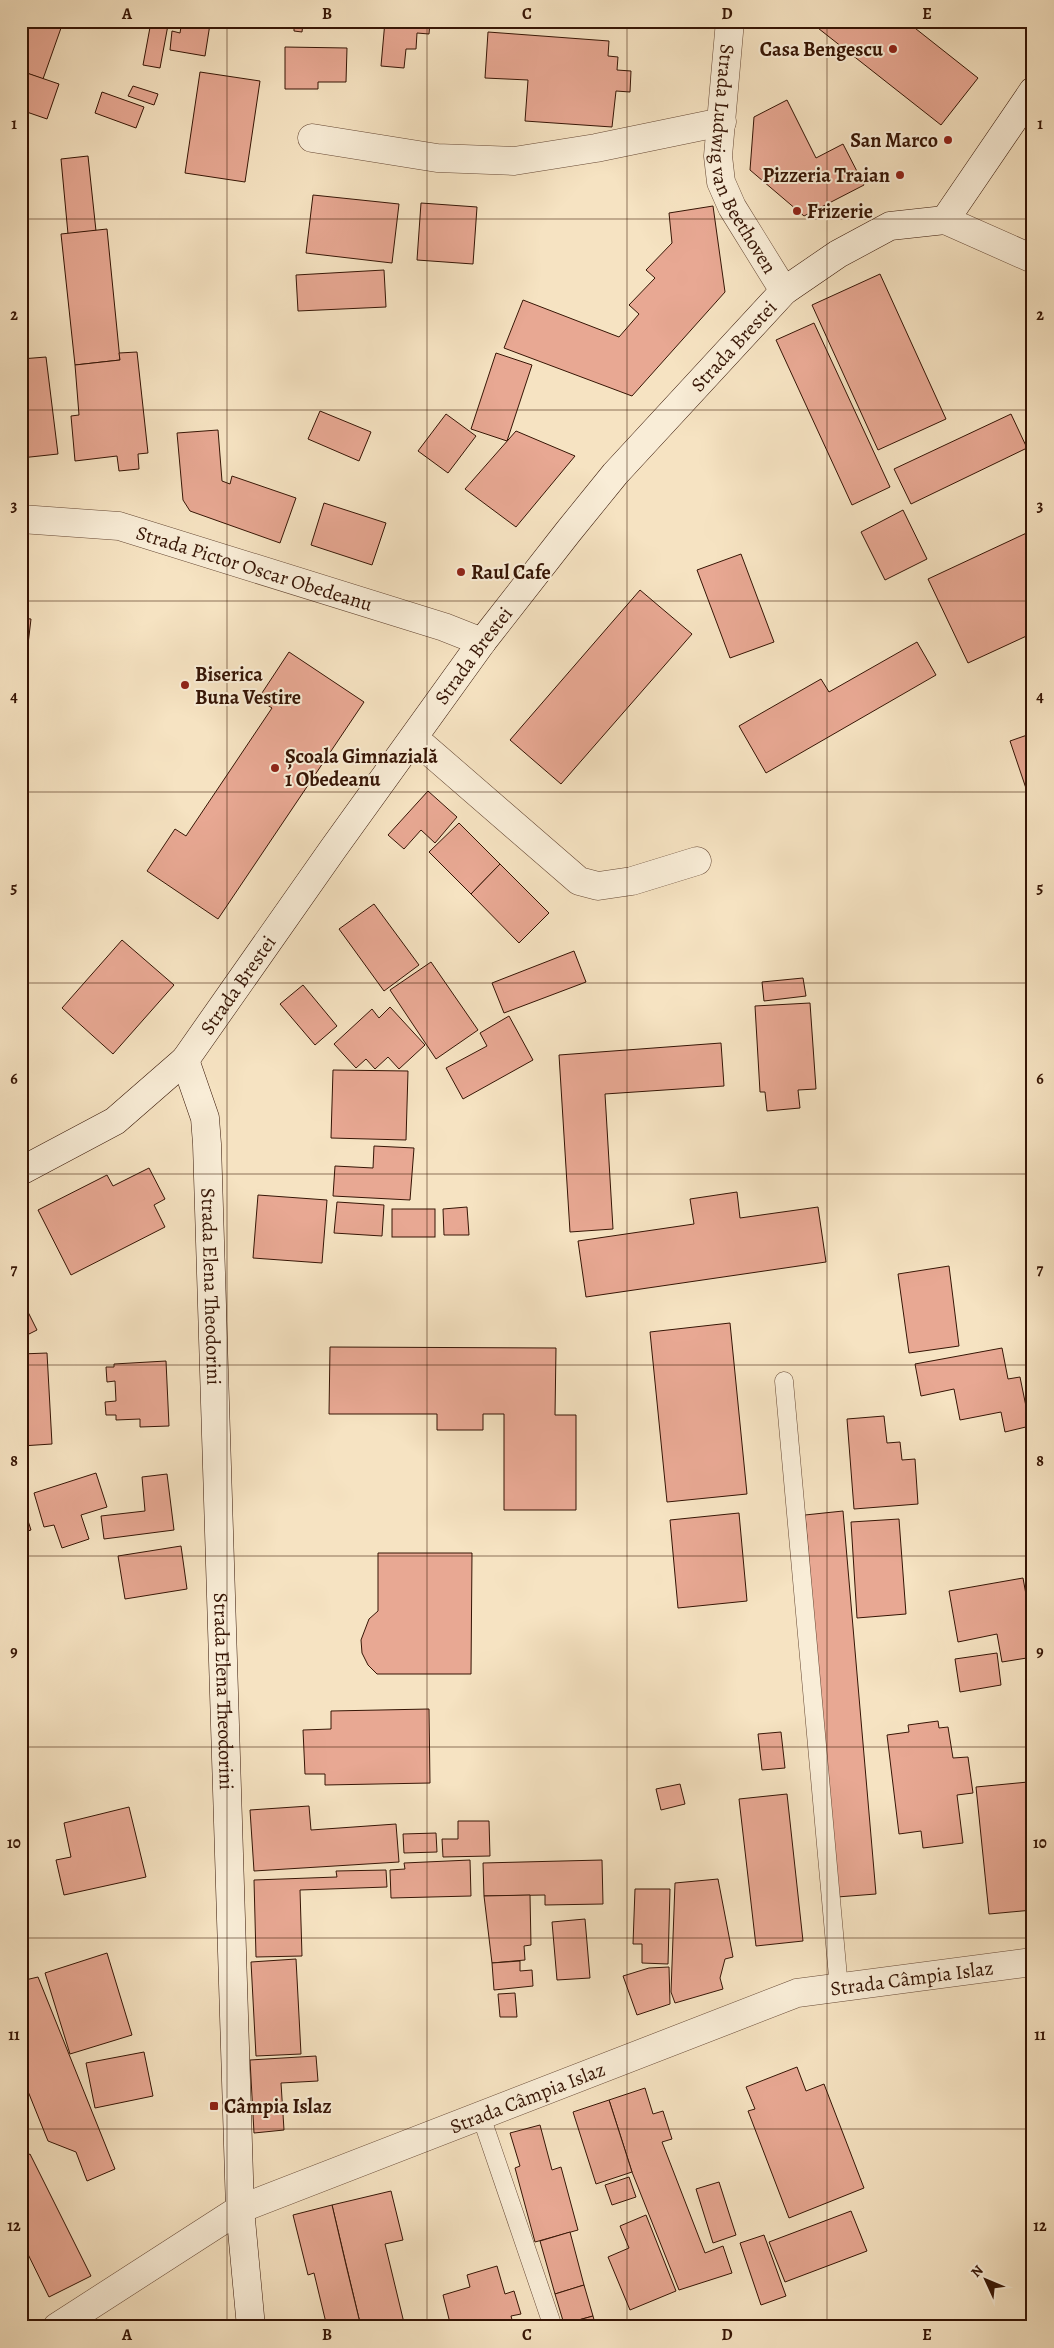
<svg xmlns="http://www.w3.org/2000/svg" width="1054" height="2348" viewBox="0 0 1054 2348" font-family="Alegreya,serif">
	<style>
		.building { fill: #e8a893; stroke: #361505 }
		.lines { fill: none; stroke-linecap: round; stroke-linejoin: round }
		.service-casing { stroke: #664834; stroke-width: 19 }
		.minor-casing { stroke: #664834; stroke-width: 29 }
		.tertiary-casing { stroke: #664834; stroke-width: 29 }
		.secondary-casing { stroke: #361505; stroke-width: 29 }
		.service { stroke: #f9edd7; stroke-width: 18 }
		.minor { stroke: #f9edd7; stroke-width: 28 }
		.tertiary { stroke: #f9edd7; stroke-width: 28 }
		.secondary { stroke: #f9edd7; stroke-width: 28 }
		.grid { fill: none; stroke: #361505; stroke-width: 1; stroke-opacity: 0.55 }
		.poi-dot { fill: #8f2418; stroke: #f9edd7; stroke-width: 2 }
		.labels { text-anchor: middle; stroke-width: 4; stroke-linejoin: round; paint-order: stroke }
		.poi-label { font-size: 20px; font-weight: bold; fill: #361505; stroke: #f9edd7; text-anchor: start }
		.street-label { font-size: 20px; fill: #361505; stroke: #f9edd7 }
		.neatline { fill: none; stroke: #361505; stroke-width: 2 }
		.grid-label { font-size: 16px; text-anchor: middle; font-weight: bold; fill: #361505 }
	</style>
	<rect width="100%" height="100%" fill="#f6e3c2"/>
	<filter id="stains"><feTurbulence type="fractalNoise" baseFrequency=".004" numOctaves="4"/><feColorMatrix values="0 0 0 0 .2 0 0 0 0 .09 0 0 0 0 .02 0 0 0 .5 -.17"/></filter>
	<radialGradient id="worn" r=".72"><stop offset=".6" stop-color="#630" stop-opacity="0"/><stop offset="1" stop-color="#630" stop-opacity=".3"/></radialGradient>
	<!-- building -->
	<g class="building">
		<polygon points="21,21 42,21 61,28 43,79 21,71"/>
		<polygon points="182,21 210,24 205,56 170,50 172,31 180,33"/>
		<polygon points="294,21 319,21 318,24 303,23 302,32 294,31"/>
		<polygon points="385,21 430,21 429,34 417,33 416,49 406,49 404,68 381,66"/>
		<polygon points="809,21 906,21 978,78 941,125"/>
		<polygon points="151,22 168,25 160,68 143,65"/>
		<polygon points="488,32 609,41 608,56 618,57 617,70 631,71 630,92 616,91 612,127 525,121 528,80 485,78"/>
		<polygon points="285,47 347,48 346,82 318,82 318,89 285,89"/>
		<polygon points="21,71 59,84 47,119 21,110"/>
		<polygon points="200,72 260,81 245,182 185,173"/>
		<polygon points="133,86 158,94 154,105 128,96"/>
		<polygon points="102,92 144,107 136,128 95,113"/>
		<polygon points="787,100 816,158 843,144 864,185 804,216 750,170 754,117"/>
		<polygon points="88,156 96,231 68,234 61,159"/>
		<polygon points="313,195 399,204 392,263 306,253"/>
		<polygon points="421,203 477,207 473,264 417,260"/>
		<polygon points="713,206 725,292 632,396 504,348 523,300 619,337 639,314 629,305 655,278 646,270 672,243 669,213"/>
		<polygon points="107,229 120,360 75,365 61,234"/>
		<polygon points="384,270 386,307 298,311 296,275"/>
		<polygon points="880,274 946,419 878,450 812,305"/>
		<polygon points="814,323 890,487 852,505 776,340"/>
		<polygon points="137,352 148,453 138,454 139,469 119,471 117,456 75,461 71,416 79,415 75,365 120,360 119,353"/>
		<polygon points="496,353 532,365 507,441 471,429"/>
		<polygon points="46,357 58,454 21,458 21,359"/>
		<polygon points="320,411 371,432 359,461 308,439"/>
		<polygon points="446,414 476,436 448,473 418,451"/>
		<polygon points="1011,414 1027,448 911,504 894,469"/>
		<polygon points="218,430 222,481 230,484 232,476 296,498 280,543 190,511 183,500 177,433"/>
		<polygon points="516,431 575,456 516,527 465,489"/>
		<polygon points="324,503 386,523 372,565 311,545"/>
		<polygon points="903,510 927,559 885,580 861,532"/>
		<polygon points="1033,530 1033,633 968,663 928,579"/>
		<polygon points="741,554 774,642 730,658 697,570"/>
		<polygon points="640,590 692,634 561,784 510,740"/>
		<polygon points="21,618 31,619 22,695 21,695"/>
		<polygon points="917,642 936,675 766,773 739,726 821,679 829,692"/>
		<polygon points="289,652 364,702 218,919 147,871 175,829 186,836 272,708 258,699"/>
		<polygon points="1033,733 1033,809 1010,741"/>
		<polygon points="428,791 457,817 435,843 421,830 404,849 388,835"/>
		<polygon points="459,823 500,864 471,894 429,852"/>
		<polygon points="500,864 549,913 519,943 471,894"/>
		<polygon points="374,904 419,965 384,991 339,929"/>
		<polygon points="122,940 174,985 113,1054 62,1008"/>
		<polygon points="574,951 586,982 504,1013 492,983"/>
		<polygon points="431,962 478,1030 436,1059 390,990"/>
		<polygon points="803,978 806,996 764,1001 762,982"/>
		<polygon points="303,985 337,1026 315,1045 280,1004"/>
		<polygon points="810,1003 816,1089 798,1090 800,1108 767,1111 765,1092 760,1092 755,1006"/>
		<polygon points="390,1007 425,1045 399,1069 388,1057 375,1069 366,1059 356,1068 334,1044 372,1009 379,1018"/>
		<polygon points="509,1016 533,1060 463,1099 446,1068 487,1046 480,1033"/>
		<polygon points="721,1043 724,1086 605,1094 613,1229 570,1232 559,1055"/>
		<polygon points="333,1070 408,1071 406,1140 331,1138"/>
		<polygon points="374,1146 414,1148 410,1200 333,1196 335,1166 373,1168"/>
		<polygon points="149,1168 165,1199 154,1205 165,1227 71,1275 38,1210 107,1175 113,1186"/>
		<polygon points="737,1192 740,1218 818,1207 826,1262 586,1297 578,1241 694,1224 690,1199"/>
		<polygon points="258,1195 327,1200 322,1263 253,1258"/>
		<polygon points="337,1202 384,1205 382,1236 334,1233"/>
		<polygon points="467,1207 469,1235 444,1235 443,1209"/>
		<rect x="392" y="1209" width="43" height="28"/>
		<polygon points="949,1266 959,1346 909,1353 898,1274"/>
		<polygon points="21,1298 37,1330 21,1338"/>
		<polygon points="730,1323 747,1494 667,1502 650,1332"/>
		<polygon points="330,1347 556,1348 555,1415 576,1415 576,1510 504,1510 504,1414 483,1414 483,1430 437,1430 437,1414 329,1414"/>
		<polygon points="1002,1348 1008,1379 1020,1377 1030,1426 1005,1432 1001,1412 960,1420 954,1389 921,1396 915,1364"/>
		<polygon points="47,1353 52,1444 21,1446 21,1354"/>
		<polygon points="166,1361 169,1426 140,1427 140,1419 116,1420 116,1415 106,1415 105,1402 116,1401 115,1381 107,1382 106,1367 114,1367 114,1364"/>
		<polygon points="884,1416 887,1443 900,1442 902,1460 915,1459 918,1504 854,1509 847,1419"/>
		<polygon points="96,1473 107,1507 81,1515 89,1539 62,1548 54,1525 44,1527 34,1493"/>
		<polygon points="167,1474 174,1530 104,1539 101,1516 145,1511 142,1477"/>
		<polygon points="21,1499 31,1530 21,1533"/>
		<polygon points="843,1511 876,1894 837,1897 805,1515"/>
		<polygon points="739,1513 747,1601 678,1608 670,1520"/>
		<polygon points="899,1519 906,1614 857,1618 851,1522"/>
		<polygon points="181,1546 187,1589 125,1599 118,1556"/>
		<polygon points="378,1553 472,1553 471,1674 377,1674 368,1665 362,1653 361,1640 369,1619 378,1611"/>
		<polygon points="1023,1578 1033,1633 1033,1657 1002,1662 997,1634 958,1642 949,1591"/>
		<polygon points="997,1653 1001,1685 960,1692 955,1659"/>
		<polygon points="429,1709 430,1783 325,1785 325,1774 305,1774 303,1730 331,1729 331,1711"/>
		<polygon points="938,1721 939,1728 948,1727 953,1758 968,1757 973,1793 957,1795 963,1843 923,1848 921,1831 899,1834 887,1735 909,1732 908,1725"/>
		<polygon points="781,1732 785,1768 762,1770 758,1734"/>
		<polygon points="1028,1782 1029,1797 1033,1797 1033,1910 989,1914 976,1787"/>
		<polygon points="680,1784 685,1804 661,1810 656,1789"/>
		<polygon points="787,1794 803,1941 756,1946 739,1799"/>
		<polygon points="309,1806 311,1830 396,1824 399,1862 254,1871 250,1810"/>
		<polygon points="129,1807 146,1877 64,1895 56,1860 71,1857 64,1823"/>
		<polygon points="458,1821 489,1821 490,1856 443,1857 442,1839 458,1839"/>
		<polygon points="436,1833 437,1852 404,1853 403,1834"/>
		<polygon points="470,1860 471,1896 391,1898 390,1870 405,1869 404,1863"/>
		<polygon points="602,1860 603,1904 545,1905 545,1895 484,1896 483,1863"/>
		<polygon points="386,1870 387,1887 300,1890 302,1956 256,1957 254,1880 337,1877 336,1871"/>
		<polygon points="718,1879 733,1957 725,1959 720,1978 723,1989 675,2003 671,1992 675,1883"/>
		<polygon points="635,1889 670,1889 668,1964 642,1963 642,1944 633,1944"/>
		<polygon points="530,1895 531,1945 524,1946 525,1960 492,1963 484,1896"/>
		<polygon points="585,1919 590,1978 557,1980 552,1922"/>
		<polygon points="107,1953 132,2035 70,2054 45,1973"/>
		<polygon points="296,1959 301,2054 256,2056 251,1962"/>
		<polygon points="520,1961 520,1971 532,1970 533,1986 494,1990 492,1963"/>
		<polygon points="669,1967 670,2004 637,2015 623,1976 649,1968"/>
		<polygon points="38,1977 115,2169 87,2181 76,2152 48,2141 21,2074 21,1981"/>
		<polygon points="515,1993 517,2017 500,2017 498,1994"/>
		<polygon points="144,2052 153,2096 95,2108 86,2063"/>
		<polygon points="316,2056 318,2081 281,2083 284,2130 254,2133 250,2060"/>
		<polygon points="797,2067 806,2091 824,2084 864,2188 789,2218 748,2111 755,2109 746,2087"/>
		<polygon points="645,2088 653,2114 663,2111 672,2139 662,2142 705,2253 723,2246 732,2273 679,2290 632,2172 609,2100"/>
		<polygon points="609,2100 632,2172 596,2184 573,2112"/>
		<polygon points="540,2125 552,2170 561,2167 578,2230 535,2242 515,2168 520,2166 510,2133"/>
		<polygon points="30,2154 91,2276 49,2297 21,2240 21,2158"/>
		<polygon points="629,2177 636,2197 612,2205 605,2185"/>
		<polygon points="719,2182 736,2235 713,2243 696,2189"/>
		<polygon points="391,2191 403,2240 385,2244 405,2327 361,2327 332,2205"/>
		<polygon points="332,2205 346,2265 361,2327 327,2327 314,2273 308,2275 293,2215"/>
		<polygon points="851,2211 867,2251 785,2282 769,2242"/>
		<polygon points="646,2215 676,2291 630,2310 608,2257 629,2248 620,2226"/>
		<polygon points="570,2232 584,2285 555,2294 540,2241"/>
		<polygon points="764,2235 786,2296 761,2305 740,2243"/>
		<polygon points="497,2266 505,2294 514,2291 521,2314 511,2316 514,2327 451,2327 443,2295 470,2287 467,2275"/>
		<polygon points="584,2285 593,2316 564,2324 555,2294"/>
		<polygon points="593,2316 596,2327 564,2327 564,2324"/>
	</g>
	<g class="lines">
		<!-- service casing -->
		<g class="service-casing">
			<g id="service">
				<polyline points="784,1381 839,1988"/>
				<polyline points="481,2116 553,2327"/>
			</g>
		</g>
		<!-- minor casing -->
		<g class="minor-casing">
			<g id="minor">
				<path id="s1" d="M 730,21 L 718,156 L 721,182 L 732,207 L 784,291"/>
				<polyline points="312,138 437,158 514,161 596,148 722,122"/>
				<polyline points="414,738 579,881 598,886 632,881 697,861"/>
			</g>
		</g>
		<!-- tertiary casing -->
		<g class="tertiary-casing">
			<g id="tertiary">
				<polyline points="945,220 1033,259"/>
				<path id="s2" d="M 21,519 L 119,526 L 444,627 L 482,642"/>
				<path id="s3" d="M 57,2327 L 240,2209 L 797,1993 L 1033,1962"/>
			</g>
		</g>
		<!-- secondary casing -->
		<g class="secondary-casing">
			<g id="secondary">
				<path id="s4" d="M 185,1060 L 205,1118 L 207,1144 L 240,2209 L 251,2327"/>
				<path id="s5" d="M 21,1171 L 115,1121 L 185,1060 L 333,849 L 482,642 L 568,532 L 615,474 L 784,291 L 838,254 L 890,226 L 945,220 L 1033,91"/>
			</g>
		</g>
		<!-- service -->
		<use href="#service" class="service"/>
		<!-- minor -->
		<use href="#minor" class="minor"/>
		<!-- tertiary -->
		<use href="#tertiary" class="tertiary"/>
		<!-- secondary -->
		<use href="#secondary" class="secondary"/>
	</g>
	<!-- grid -->
	<path class="grid" d="M 227,21 L 227,2327M 427,21 L 427,2327M 627,21 L 627,2327M 827,21 L 827,2327M 21,219 L 1033,219M 21,410 L 1033,410M 21,601 L 1033,601M 21,792 L 1033,792M 21,983 L 1033,983M 21,1174 L 1033,1174M 21,1365 L 1033,1365M 21,1556 L 1033,1556M 21,1747 L 1033,1747M 21,1938 L 1033,1938M 21,2129 L 1033,2129"/>
	<!-- markers -->
	<g class="poi-dot">
		<circle cx="893" cy="49" r="5"/>
		<circle cx="948" cy="140" r="5"/>
		<circle cx="900" cy="175" r="5"/>
		<circle cx="797" cy="211" r="5"/>
		<circle cx="461" cy="572" r="5"/>
		<circle cx="185" cy="685" r="5"/>
		<circle cx="275" cy="768" r="5"/>
		<rect x="209" y="2101" width="10" height="10" rx="2.5"/>
	</g>
	<g class="labels">
		<!-- poi labels -->
		<g class="poi-label">
			<text x="883" y="56" text-anchor="end">Casa Bengescu</text>
			<text x="938" y="147" text-anchor="end">San Marco</text>
			<text x="890" y="182" text-anchor="end">Pizzeria Traian</text>
			<text x="807" y="218">Frizerie</text>
			<text x="471" y="579">Raul Cafe</text>
			<text x="195" y="681">Biserica<tspan x="195" dy="23">Buna Vestire</tspan></text>
			<text x="285" y="763">Școala Gimnazială<tspan x="285" dy="23">1 Obedeanu</tspan></text>
			<text x="224" y="2113">Câmpia Islaz</text>
		</g>
		<!-- street labels -->
		<g class="street-label">
			<text dy="7" stroke="none"><textPath href="#s1" startOffset="144">Strada Ludwig van Beethoven</textPath></text>
			<text dy="7" stroke="none"><textPath href="#s5" startOffset="1101">Strada Brestei</textPath></text>
			<text dy="7" stroke="none"><textPath href="#s2" startOffset="240">Strada Pictor Oscar Obedeanu</textPath></text>
			<text dy="7" stroke="none"><textPath href="#s5" startOffset="696">Strada Brestei</textPath></text>
			<text dy="7" stroke="none"><textPath href="#s5" startOffset="291">Strada Brestei</textPath></text>
			<text dy="7" stroke="none"><textPath href="#s4" startOffset="230">Strada Elena Theodorini</textPath></text>
			<text dy="7" stroke="none"><textPath href="#s4" startOffset="635">Strada Elena Theodorini</textPath></text>
			<text dy="7" stroke="none"><textPath href="#s3" startOffset="931">Strada Câmpia Islaz</textPath></text>
			<text dy="7" stroke="none"><textPath href="#s3" startOffset="526">Strada Câmpia Islaz</textPath></text>
		</g>
	</g>
	<!-- margin -->
	<rect width="1054" height="2348" fill="none" stroke="#f6e3c2" stroke-width="55"/>
	<!-- north arrow -->
	<g transform="translate(986 2280) rotate(314)" stroke="#f9edd7" stroke-width="4" paint-order="stroke">
	<path d="M0-4L9 19L0 12L-9 19Z" fill="#361505"/>
	<text y="-8" font-size="14" font-weight="bold" text-anchor="middle" fill="#361505">N</text>
	</g>
	<rect x="28" y="28" width="998" height="2292" class="neatline"/>
	<g class="grid-label">
		<text x="127" y="19">A</text>
		<text x="327" y="19">B</text>
		<text x="527" y="19">C</text>
		<text x="727" y="19">D</text>
		<text x="927" y="19">E</text>
		<text x="14" y="129">1</text>
		<text x="1040" y="129">1</text>
		<text x="14" y="320">2</text>
		<text x="1040" y="320">2</text>
		<text x="14" y="511">3</text>
		<text x="1040" y="511">3</text>
		<text x="14" y="702">4</text>
		<text x="1040" y="702">4</text>
		<text x="14" y="893">5</text>
		<text x="1040" y="893">5</text>
		<text x="14" y="1084">6</text>
		<text x="1040" y="1084">6</text>
		<text x="14" y="1275">7</text>
		<text x="1040" y="1275">7</text>
		<text x="14" y="1466">8</text>
		<text x="1040" y="1466">8</text>
		<text x="14" y="1657">9</text>
		<text x="1040" y="1657">9</text>
		<text x="14" y="1848">10</text>
		<text x="1040" y="1848">10</text>
		<text x="14" y="2040">11</text>
		<text x="1040" y="2040">11</text>
		<text x="14" y="2231">12</text>
		<text x="1040" y="2231">12</text>
		<text x="127" y="2340">A</text>
		<text x="327" y="2340">B</text>
		<text x="527" y="2340">C</text>
		<text x="727" y="2340">D</text>
		<text x="927" y="2340">E</text>
	</g>
	<rect width="100%" height="100%" filter="url(#stains)"/>
	<rect width="100%" height="100%" fill="url(#worn)"/>
</svg>
